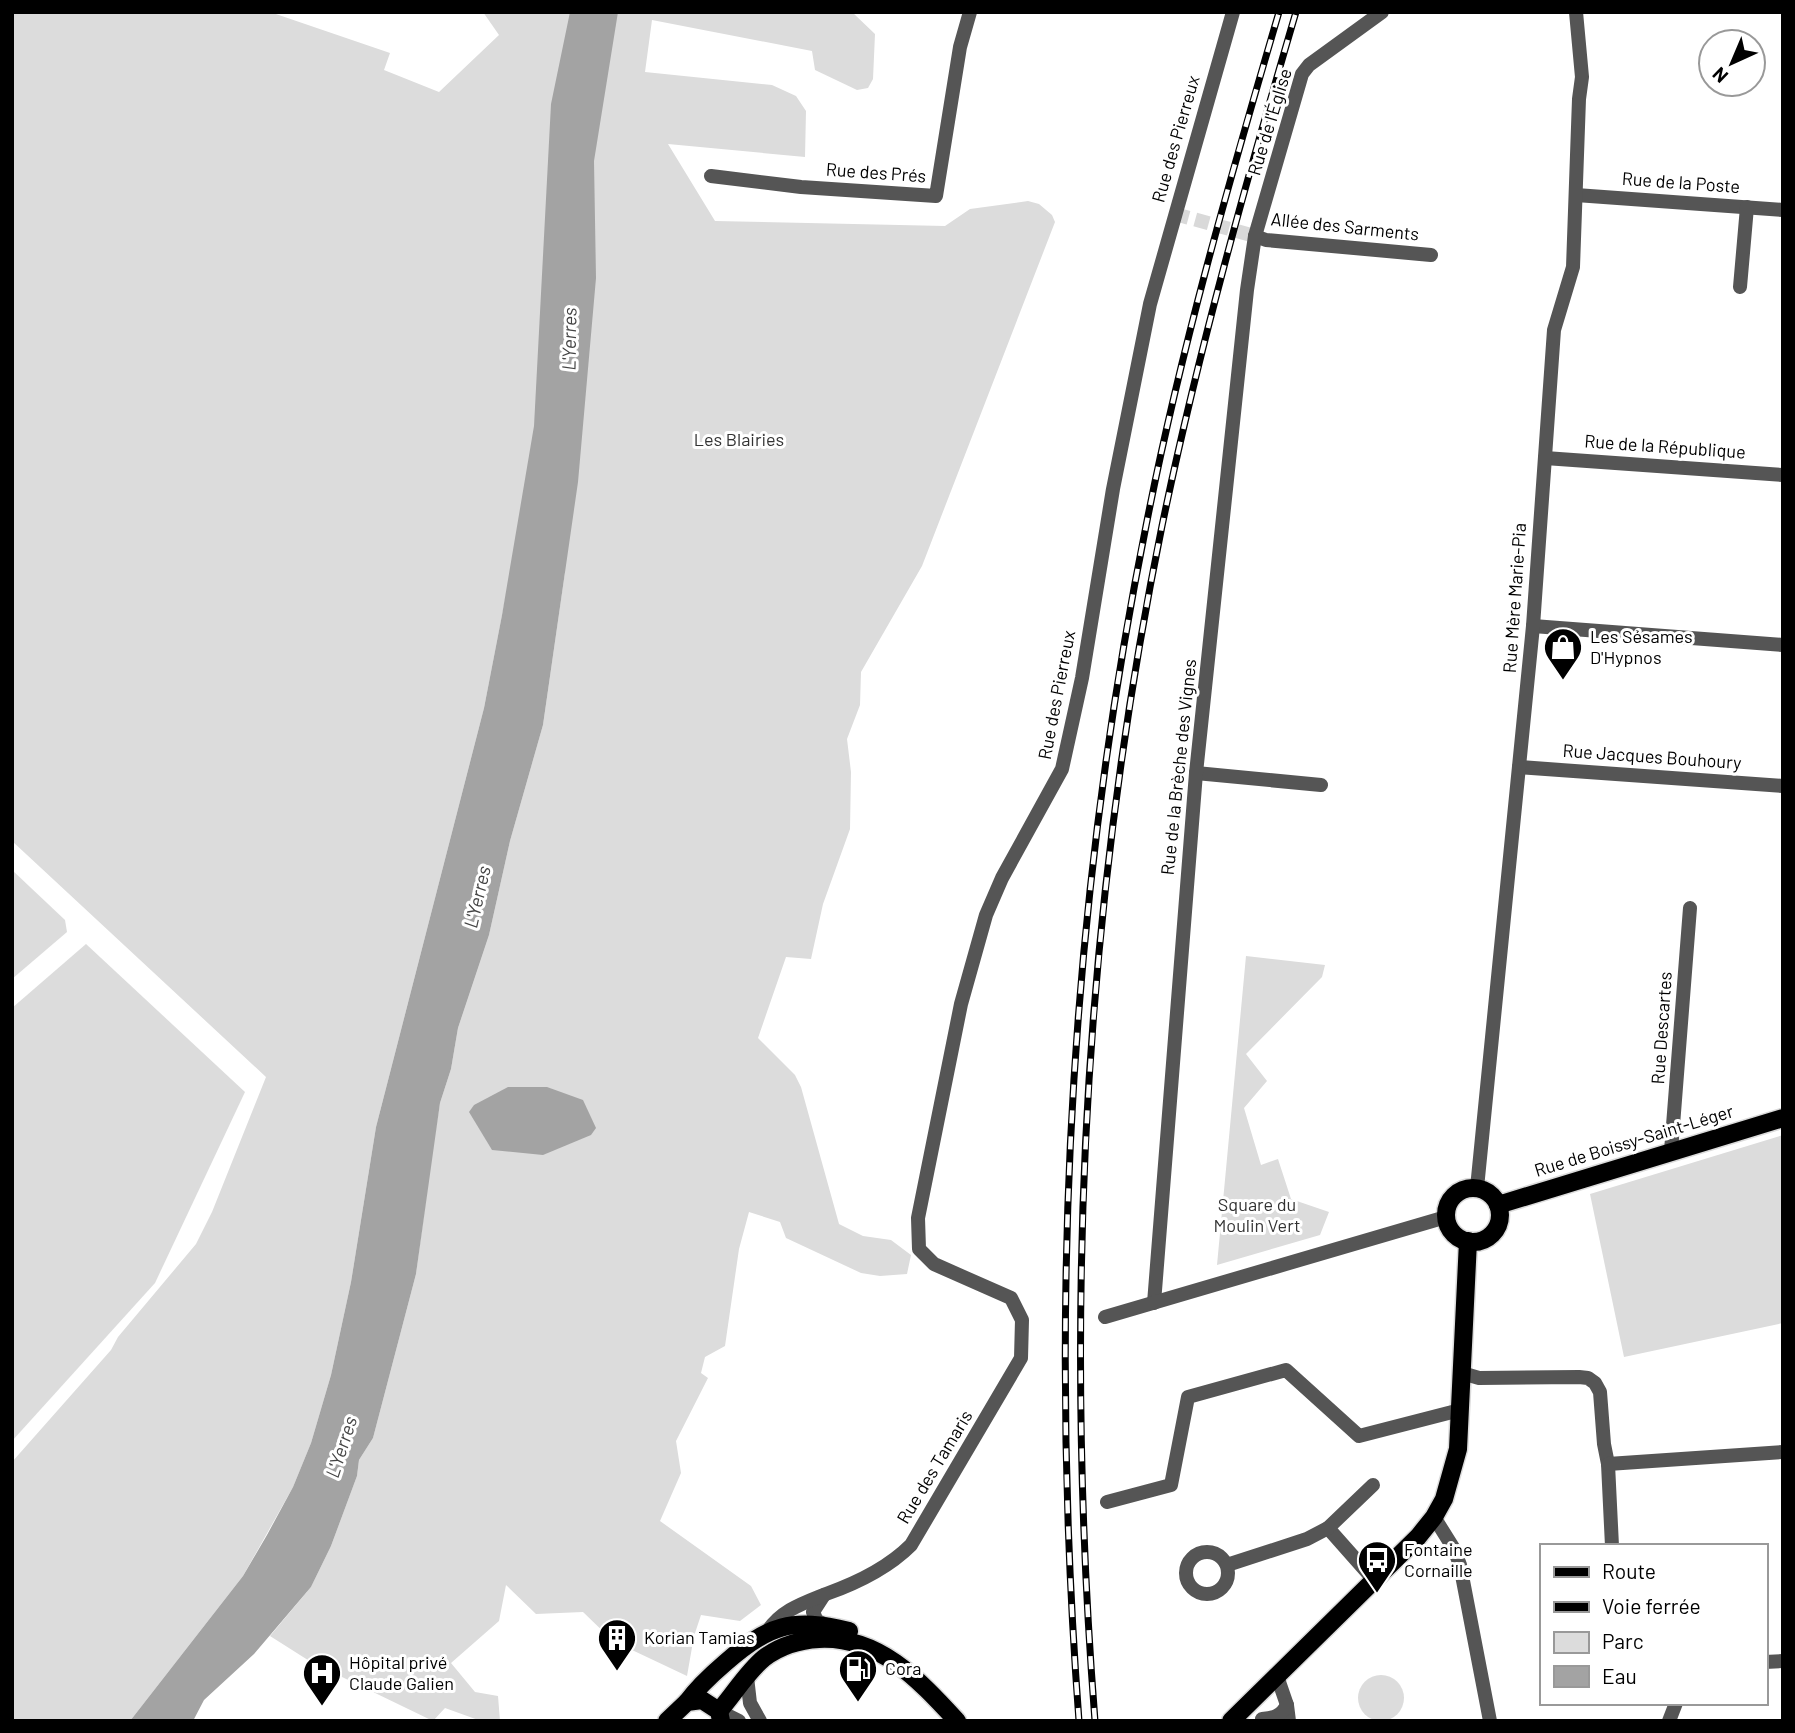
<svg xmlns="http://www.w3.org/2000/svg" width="1795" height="1733" viewBox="0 0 1795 1733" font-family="Barlow,sans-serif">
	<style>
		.green { fill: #dcdcdc }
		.water { fill: #a3a3a3 }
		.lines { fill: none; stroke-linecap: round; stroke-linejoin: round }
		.minor-tunnel { stroke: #d9d9d9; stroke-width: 14; stroke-dasharray: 14 7; stroke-linecap: butt }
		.major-casing { stroke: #dbdbdb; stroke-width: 21 }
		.minor { stroke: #555; stroke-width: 14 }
		.major { stroke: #000; stroke-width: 18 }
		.rail-casing { stroke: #000; stroke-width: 7 }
		.rail { stroke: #fff; stroke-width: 4.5; stroke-dasharray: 13; stroke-linecap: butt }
		.labels { text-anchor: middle; stroke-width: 6; stroke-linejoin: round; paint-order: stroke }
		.street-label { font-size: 18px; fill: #000; stroke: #fff }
		.park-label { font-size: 18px; fill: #333; stroke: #fff }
		.poi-label { font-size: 18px; fill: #000; stroke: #fff; text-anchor: start }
		.water-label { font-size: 19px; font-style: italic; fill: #444; stroke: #fff }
	</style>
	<rect width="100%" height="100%" fill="#fff"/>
	<!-- green -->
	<g class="green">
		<polygon points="12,12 270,12 390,53 384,70 439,92 499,35 483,12 852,12 875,34 873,79 868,88 857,90 815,70 812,51 652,20 645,72 772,85 796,96 806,111 805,157 668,144 715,221 945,226 970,209 1028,201 1039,204 1052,215 1055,222 922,566 861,672 860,705 847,739 851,772 850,829 823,904 811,959 786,957 758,1038 795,1075 801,1087 839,1224 863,1236 891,1240 911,1255 907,1274 880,1276 861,1273 786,1238 780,1222 749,1212 739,1249 725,1346 705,1357 701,1373 708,1378 676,1441 681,1473 660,1521 751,1586 761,1605 740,1621 701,1615 694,1636 687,1676 613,1641 583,1612 536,1614 506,1585 499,1621 451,1663 475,1692 498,1696 500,1721 481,1721 445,1708 433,1721 311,1662 270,1636 311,1587 331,1546 357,1476 359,1460 373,1438 416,1274 433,1146 440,1103 451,1069 458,1028 489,935 510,841 543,725 565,572 510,574 484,708 376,1127 351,1282 331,1375 311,1443 293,1487 243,1576 130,1721 12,1721 12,1462 111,1350 118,1337 196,1244 212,1212 266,1077 12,841"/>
		<polygon points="12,870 65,920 67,932 12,979"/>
		<polygon points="86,944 245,1092 155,1283 12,1441 12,1008"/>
		<polygon points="1246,956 1325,965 1322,977 1246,1054 1267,1081 1244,1108 1261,1165 1278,1159 1291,1199 1329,1212 1320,1235 1217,1265"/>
		<polygon points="1783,1135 1783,1323 1624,1357 1590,1194"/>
		<circle cx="1381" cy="1698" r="23"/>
	</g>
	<!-- water -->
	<g class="water">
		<polygon points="570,12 618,12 594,161 596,278 578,482 543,725 510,841 489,935 458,1028 451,1069 440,1103 416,1274 373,1438 359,1460 357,1476 331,1546 311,1587 254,1654 204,1700 193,1721 130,1721 243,1576 267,1535 293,1487 311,1443 331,1375 351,1282 376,1127 484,708 502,615 534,426 551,104"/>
		<polygon points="508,1087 547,1087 583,1100 596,1128 591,1135 543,1155 492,1150 469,1112 474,1105"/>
	</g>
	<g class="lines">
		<!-- minor-tunnel -->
		<polyline class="minor-tunnel" points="1175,214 1255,236"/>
		<!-- major casing -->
		<g class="major-casing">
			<g id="major">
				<circle cx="1473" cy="1215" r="27"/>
				<polyline points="1498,1205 1783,1118"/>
				<path d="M 687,1702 C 698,1687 711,1675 725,1663 C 768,1625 792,1617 849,1631"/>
				<path d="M 719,1711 C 734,1694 747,1672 764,1658 C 780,1646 800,1640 819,1639 C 879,1636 919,1680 957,1721"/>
				<polyline points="667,1721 687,1702 702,1700 719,1711 721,1721"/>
				<polyline points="1231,1721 1418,1537 1434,1517 1444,1499 1458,1449 1468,1241"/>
			</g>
		</g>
		<!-- minor -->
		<g class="minor">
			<polyline points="711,176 801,187 936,196 960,47 970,12"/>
			<polyline points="1576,195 1783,210"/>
			<polyline points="1255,236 1266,240 1431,255"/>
			<polyline points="1740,287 1747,207"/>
			<polyline points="1545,458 1783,475"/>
			<polyline points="1533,626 1783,645"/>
			<polyline points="1519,767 1783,786"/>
			<polyline points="1196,773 1321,785"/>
			<polyline points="1671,1151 1690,908"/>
			<polyline points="1477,1188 1533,626 1554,330 1573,267 1579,99 1582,77 1576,12"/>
			<polyline points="1154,1303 1196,773 1247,290 1255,236 1302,74 1309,65 1382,12"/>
			<polyline points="1105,1317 1446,1217"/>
			<polyline points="1462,1373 1479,1378 1579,1377 1588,1378 1595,1383 1600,1392 1604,1444 1608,1464 1612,1546"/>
			<polyline points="1608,1464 1783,1452"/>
			<polyline points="1107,1502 1171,1485 1188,1397 1286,1370 1359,1436 1460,1410"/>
			<polyline points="1434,1517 1454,1549 1460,1565 1490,1721"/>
			<polyline points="1328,1528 1374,1580"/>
			<circle cx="1207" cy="1573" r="21"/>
			<polyline points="1227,1565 1307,1539 1328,1528 1373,1485"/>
			<polyline points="824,1595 813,1612 817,1621 829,1626"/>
			<path d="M 767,1632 C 781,1610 804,1603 826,1594 C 857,1583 888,1568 911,1545 L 1021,1358 L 1022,1320 L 1011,1298 L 934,1264 L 919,1249 L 918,1218 L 961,1004 L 986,915 L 1002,878 L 1062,769 L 1082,678 L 1113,489 L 1150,304 L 1233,12"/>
			<polyline points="1765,1662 1783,1661"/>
			<polyline points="1277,1676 1287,1705 1289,1721"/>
			<polyline points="747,1677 750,1703 760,1721"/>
			<polyline points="719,1711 739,1721"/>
			<path d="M 1262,1719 C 1274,1718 1281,1716 1287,1705"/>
			<polyline points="1669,1721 1676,1703"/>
		</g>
		<!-- major -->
		<use href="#major" class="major"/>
		<!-- rail casing -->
		<g class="rail-casing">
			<g id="rail">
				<path d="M 1079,1721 C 1049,1321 1067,919 1146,526 C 1180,352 1229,182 1279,12"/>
				<path d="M 1095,1721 C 1064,1323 1082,918 1162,526 C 1198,352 1246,182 1296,12"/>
			</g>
		</g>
		<!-- rail -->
		<use href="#rail" class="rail"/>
	</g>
	<!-- icons -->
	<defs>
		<g id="shop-pin" transform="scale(2.0125)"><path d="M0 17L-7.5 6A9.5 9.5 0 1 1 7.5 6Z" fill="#000" stroke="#fff"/><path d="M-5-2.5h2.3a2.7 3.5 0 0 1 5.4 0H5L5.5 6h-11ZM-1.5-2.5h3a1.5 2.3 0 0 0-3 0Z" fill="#fff"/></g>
		<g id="bus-pin" transform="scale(2.0125)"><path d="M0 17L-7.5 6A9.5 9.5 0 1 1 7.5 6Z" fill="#000" stroke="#fff"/><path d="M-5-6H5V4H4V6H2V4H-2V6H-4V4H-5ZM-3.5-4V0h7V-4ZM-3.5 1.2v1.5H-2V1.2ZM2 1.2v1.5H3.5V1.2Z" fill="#fff"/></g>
		<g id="building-pin" transform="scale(2.0125)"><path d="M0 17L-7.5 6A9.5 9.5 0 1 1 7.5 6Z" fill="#000" stroke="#fff"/><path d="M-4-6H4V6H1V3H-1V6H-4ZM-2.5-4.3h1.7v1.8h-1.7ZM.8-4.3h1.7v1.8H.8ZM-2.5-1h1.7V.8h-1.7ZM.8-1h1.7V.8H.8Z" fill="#fff"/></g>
		<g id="fuel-pin" transform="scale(2.0125)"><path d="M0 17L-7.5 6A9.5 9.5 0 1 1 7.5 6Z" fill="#000" stroke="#fff"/><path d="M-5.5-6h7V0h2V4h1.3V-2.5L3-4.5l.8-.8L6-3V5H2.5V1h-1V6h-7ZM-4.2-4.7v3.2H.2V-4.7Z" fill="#fff"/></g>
		<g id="hospital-pin" transform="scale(2.0125)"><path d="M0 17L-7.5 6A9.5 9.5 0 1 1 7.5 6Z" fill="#000" stroke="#fff"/><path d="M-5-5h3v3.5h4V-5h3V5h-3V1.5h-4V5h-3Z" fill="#fff"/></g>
	</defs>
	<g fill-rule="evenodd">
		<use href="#shop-pin" x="1563" y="647"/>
		<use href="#bus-pin" x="1377" y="1560"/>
		<use href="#building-pin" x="617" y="1638"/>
		<use href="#fuel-pin" x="858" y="1669"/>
		<use href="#hospital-pin" x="322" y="1673"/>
	</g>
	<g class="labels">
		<!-- street labels -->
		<g class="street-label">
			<text transform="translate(1270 122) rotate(-73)" y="6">Rue de l'Église</text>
			<text transform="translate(1176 139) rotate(-74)" y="6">Rue des Pierreux</text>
			<text transform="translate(876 173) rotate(4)" y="6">Rue des Prés</text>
			<text transform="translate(1681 183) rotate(4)" y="6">Rue de la Poste</text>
			<text transform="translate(1345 227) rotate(6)" y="6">Allée des Sarments</text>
			<text transform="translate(1665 447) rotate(4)" y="6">Rue de la République</text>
			<text transform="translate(1515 598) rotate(-86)" y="6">Rue Mère Marie-Pia</text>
			<text transform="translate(1057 695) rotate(-79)" y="6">Rue des Pierreux</text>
			<text transform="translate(1652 757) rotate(4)" y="6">Rue Jacques Bouhoury</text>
			<text transform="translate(1179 767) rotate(-84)" y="6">Rue de la Brèche des Vignes</text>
			<text transform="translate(1662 1028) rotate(-86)" y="6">Rue Descartes</text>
			<text transform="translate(1634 1141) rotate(-17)" y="6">Rue de Boissy-Saint-Léger</text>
			<text transform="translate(935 1467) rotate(-59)" y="6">Rue des Tamaris</text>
		</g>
		<!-- park labels -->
		<g class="park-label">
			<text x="739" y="446">Les Blairies</text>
			<text x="1257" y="1211">Square du<tspan x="1257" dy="21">Moulin Vert</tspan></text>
		</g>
		<!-- poi labels -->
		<g class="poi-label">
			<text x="1590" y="643">Les Sésames<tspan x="1590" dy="21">D'Hypnos</tspan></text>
			<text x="1404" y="1556">Fontaine<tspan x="1404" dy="21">Cornaille</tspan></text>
			<text x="644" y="1644">Korian Tamias</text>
			<text x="349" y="1669">Hôpital privé<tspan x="349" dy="21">Claude Galien</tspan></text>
			<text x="885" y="1675">Cora</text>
		</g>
		<!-- water labels -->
		<g class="water-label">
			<text transform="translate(569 339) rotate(-89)" y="7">L'Yerres</text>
			<text transform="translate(477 897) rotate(-77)" y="7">L'Yerres</text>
			<text transform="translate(341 1447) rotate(-72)" y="7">L'Yerres</text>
		</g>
	</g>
	<!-- border -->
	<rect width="1795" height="1733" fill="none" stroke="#000000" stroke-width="28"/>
	<!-- legend -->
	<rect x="1540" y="1544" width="228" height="161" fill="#ffffff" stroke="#999999" stroke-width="2"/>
	<rect x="1554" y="1567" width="35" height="10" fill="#000000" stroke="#999999" stroke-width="2"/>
	<text x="1602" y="1579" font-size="21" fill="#000000">Route</text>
	<rect x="1554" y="1602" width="35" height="10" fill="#000000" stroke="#999999" stroke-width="2"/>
	<text x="1602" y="1614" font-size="21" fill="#000000">Voie ferrée</text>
	<rect x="1554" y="1632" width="35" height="21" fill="#dcdcdc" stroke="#999999" stroke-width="2"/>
	<text x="1602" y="1649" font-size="21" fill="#000000">Parc</text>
	<rect x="1554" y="1666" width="35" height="21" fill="#a3a3a3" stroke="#999999" stroke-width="2"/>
	<text x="1602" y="1684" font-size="21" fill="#000000">Eau</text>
	<!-- north arrow -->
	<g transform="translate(1732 63) rotate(224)"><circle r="33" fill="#ffffff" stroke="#999999" stroke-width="2"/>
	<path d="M0-5L12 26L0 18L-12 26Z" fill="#000000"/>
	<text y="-10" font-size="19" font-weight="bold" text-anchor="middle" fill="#000000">N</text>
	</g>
</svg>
